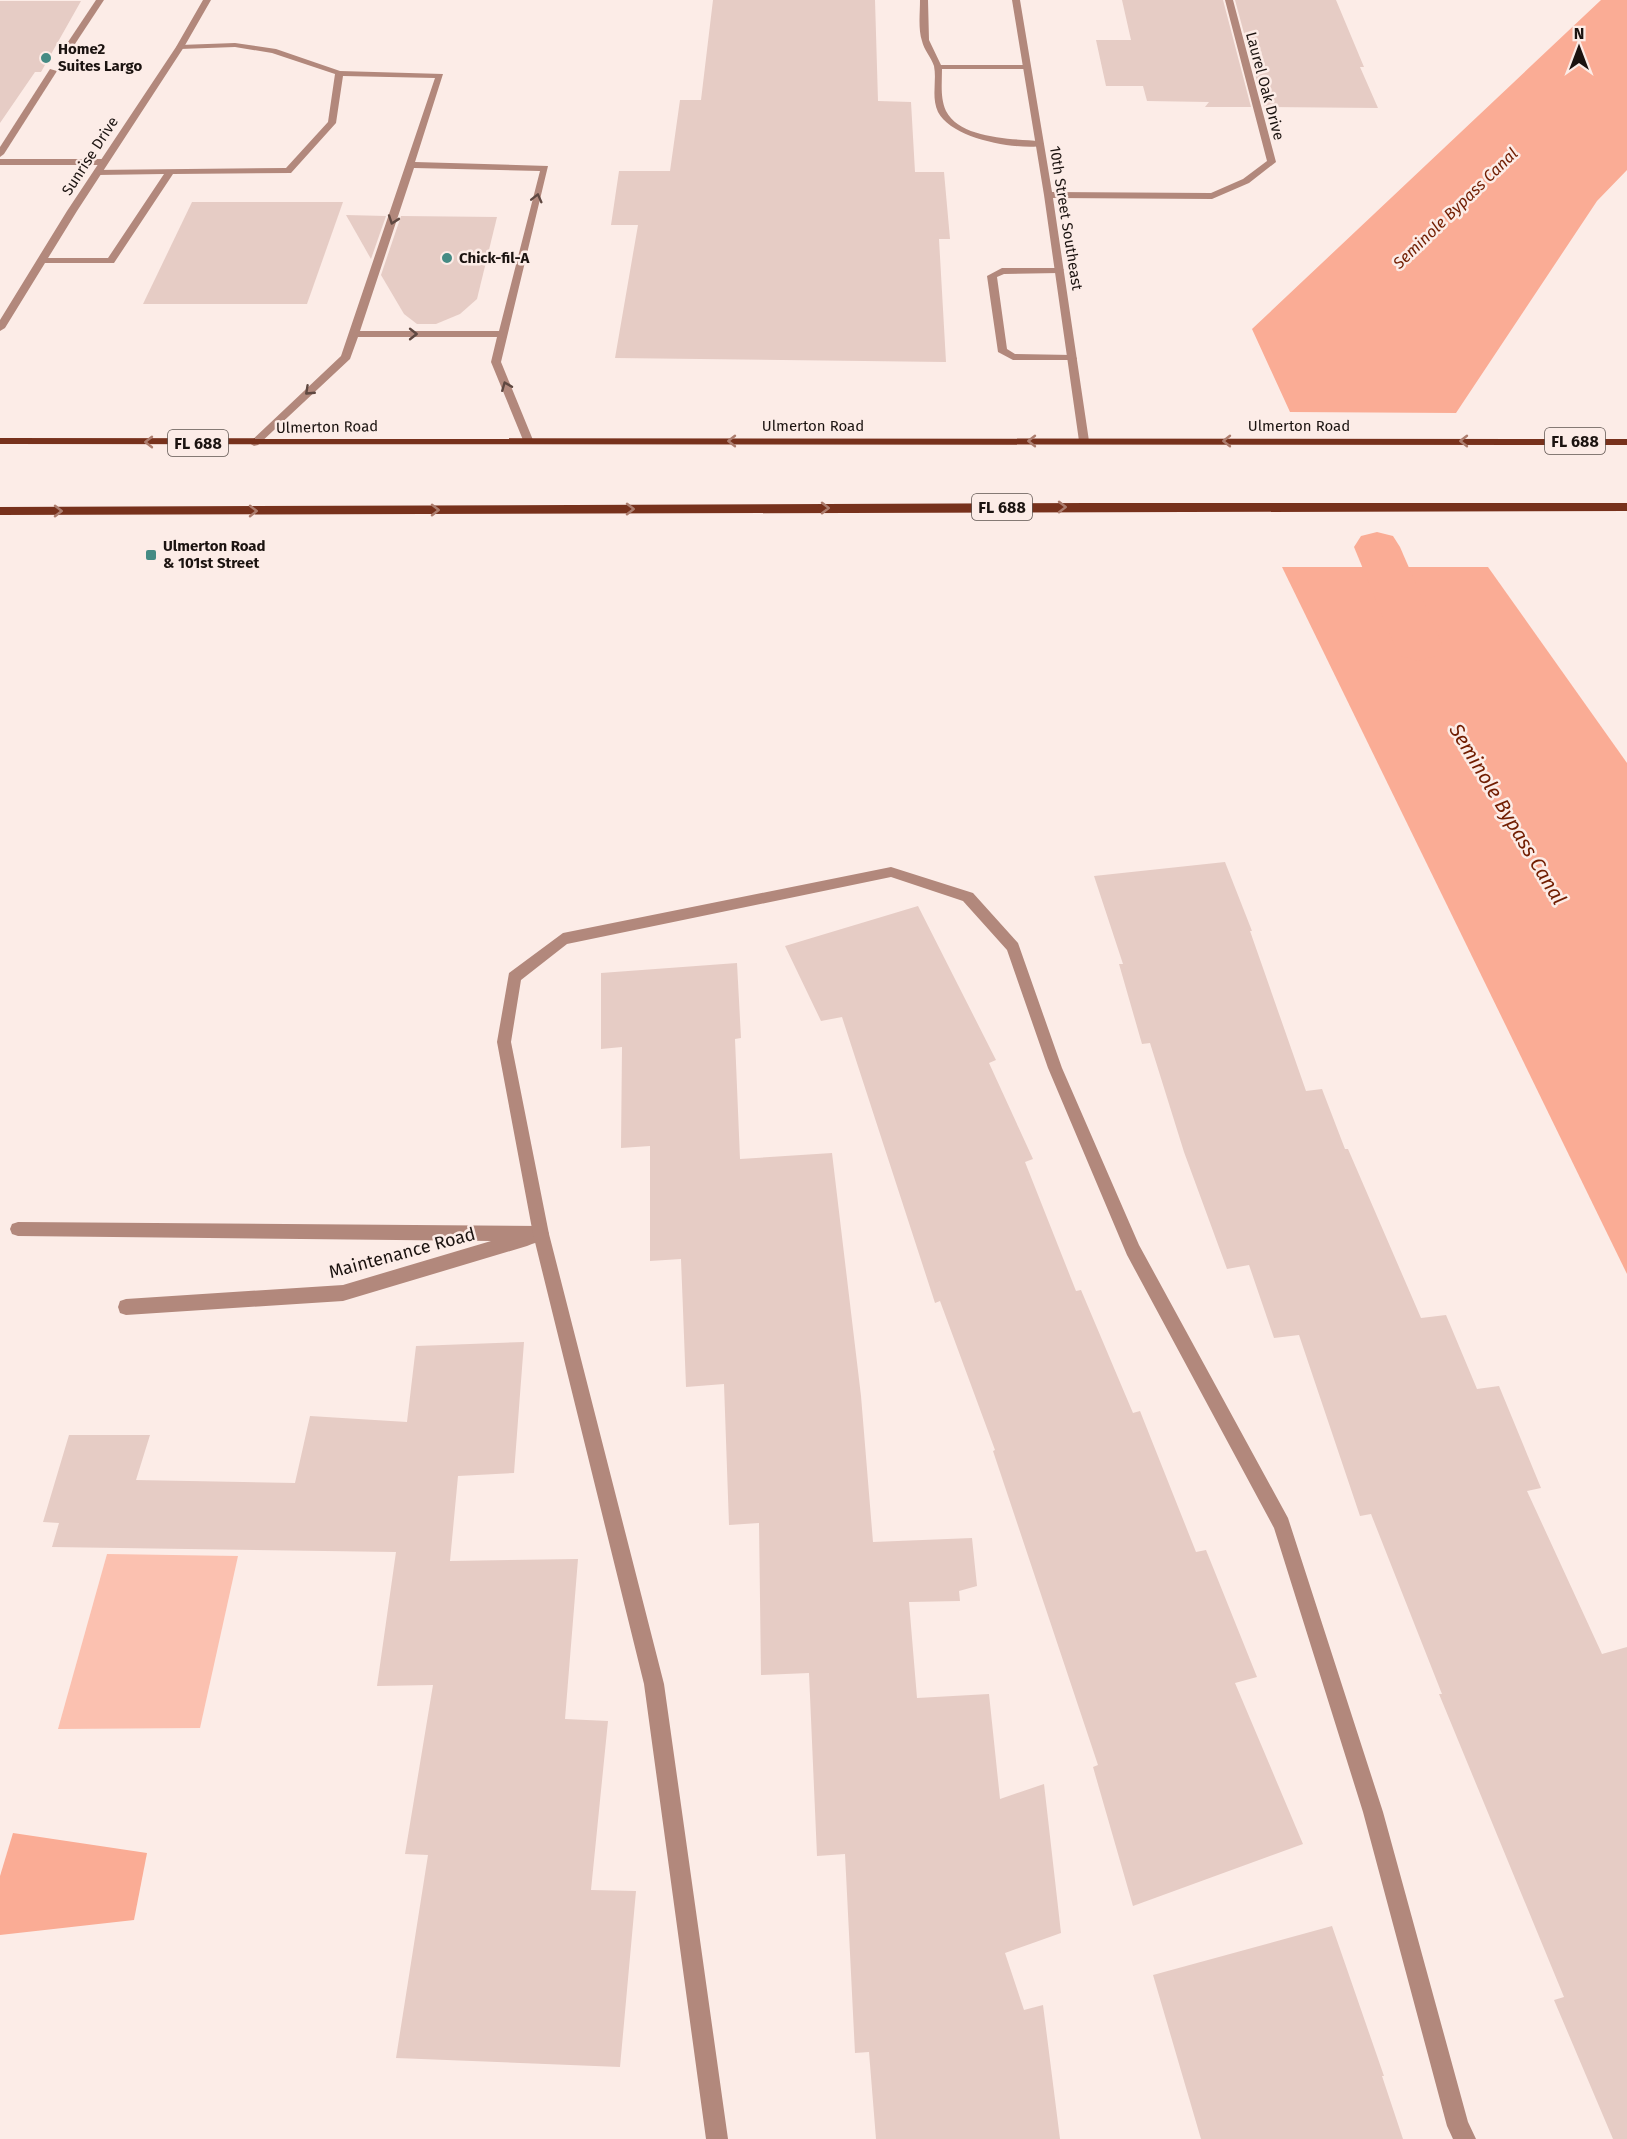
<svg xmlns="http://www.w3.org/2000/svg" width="1627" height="2139" viewBox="0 0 1627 2139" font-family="'Fira Sans',sans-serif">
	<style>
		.green { fill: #fbc1b0 }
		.water { fill: #faac95 }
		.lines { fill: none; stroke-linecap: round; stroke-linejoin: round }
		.canal { fill: #faac95; fill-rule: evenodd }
		.building { fill: #e6ccc5 }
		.service { fill: #b2887c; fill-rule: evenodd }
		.minor { fill: #b2887c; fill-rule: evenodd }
		.primary { fill: #77311c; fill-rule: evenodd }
		.oneway { stroke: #5f4841 }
		.oneway2 { stroke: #ac7c6d }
		.poi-dot { fill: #458b84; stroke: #fcece7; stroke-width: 2 }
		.labels { text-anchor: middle; stroke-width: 5; stroke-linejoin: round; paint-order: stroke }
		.far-poi-label { font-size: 15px; font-weight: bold; fill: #1b1310; stroke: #fcece7; text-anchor: start }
		.far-street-label { font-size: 15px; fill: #1b1310; stroke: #fcece7 }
		.far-water-label { font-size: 16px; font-style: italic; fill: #711d01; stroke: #fcece7 }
		.shield { fill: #fcece7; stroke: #5e5450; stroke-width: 1.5 }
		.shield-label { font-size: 16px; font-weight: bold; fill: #1b1310 }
		.street-label { font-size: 18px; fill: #1b1310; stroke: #fcece7 }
		.water-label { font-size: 20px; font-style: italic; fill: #711d01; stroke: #fcece7 }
	</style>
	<rect width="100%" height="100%" fill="#fcece7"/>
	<!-- green -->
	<polygon class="green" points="107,1554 238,1556 200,1728 58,1729"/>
	<!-- water -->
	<g class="water">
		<polygon points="1601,0 1627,0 1627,170 1597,201 1456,413 1290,412 1252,329"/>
		<polygon points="1282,567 1488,567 1627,763 1627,1274"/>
		<polygon points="13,1833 147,1853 134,1920 0,1935 0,1876"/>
	</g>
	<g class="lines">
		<!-- canal -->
		<polygon class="canal" points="1377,532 1393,536 1400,547 1442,644 1435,656 1418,661 1401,656 1394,644 1354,547 1361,536"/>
	</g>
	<!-- building -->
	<g class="building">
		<polygon points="713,0 875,0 878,101 911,102 915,172 944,172 950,239 939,239 946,362 615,358 638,225 611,225 619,171 670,171 680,100 701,100"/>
		<polygon points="1122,0 1223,0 1251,107 1205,107 1209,102 1147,101 1143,86 1106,86 1096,40 1131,40"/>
		<polygon points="1235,0 1336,0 1364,67 1360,67 1378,108 1264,107"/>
		<polygon points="0,1 81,1 41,72 35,72 0,123"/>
		<polygon points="192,202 343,202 307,304 143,304"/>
		<polygon points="346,215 386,216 371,259"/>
		<polygon points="401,216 497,217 477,299 460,314 436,324 417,324 404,314 381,275"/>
		<polygon points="1225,862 1252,931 1250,931 1306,1091 1322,1089 1345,1149 1348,1149 1421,1318 1446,1315 1477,1389 1499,1386 1541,1488 1527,1491 1602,1654 1627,1647 1627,2139 1613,2139 1554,2000 1564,1997 1439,1694 1442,1694 1371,1514 1360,1516 1299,1335 1274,1338 1249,1265 1227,1269 1184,1152 1150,1043 1142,1044 1119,964 1123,964 1094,876"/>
		<polygon points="918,906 996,1060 989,1063 1033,1159 1025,1162 1076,1291 1081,1290 1133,1413 1140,1411 1196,1552 1206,1550 1257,1677 1235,1683 1303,1844 1133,1906 1093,1767 1098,1765 993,1451 995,1450 940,1301 935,1303 842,1017 821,1021 785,946"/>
		<polygon points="737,963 741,1038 735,1039 740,1159 832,1153 861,1396 873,1542 972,1538 977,1586 959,1591 960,1601 909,1602 917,1698 989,1694 1000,1799 1044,1784 1061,1933 1005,1953 1024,2010 1043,2005 1060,2139 876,2139 869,2052 855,2053 845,1854 817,1856 809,1673 761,1675 759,1523 729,1525 724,1384 686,1387 681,1259 650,1261 650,1146 621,1148 622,1047 601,1049 601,973"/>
		<polygon points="524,1342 514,1473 458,1476 450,1561 578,1559 565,1719 608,1721 591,1890 636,1891 620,2067 396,2058 428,1855 405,1854 433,1685 377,1686 396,1552 52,1547 59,1523 43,1522 69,1435 150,1435 136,1480 295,1483 310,1416 407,1422 416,1346"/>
		<polygon points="1332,1926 1384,2076 1382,2076 1403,2139 1201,2139 1153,1975"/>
	</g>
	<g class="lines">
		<!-- service -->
		<g class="service">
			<polygon points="96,0 104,0 71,50 65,50 64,48"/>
			<path d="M 920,0 L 928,0 L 929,40 L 941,65 L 1027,65 L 1031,67 L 1027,69 L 942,69 C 942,83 940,98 946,111 C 960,139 1013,139 1040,141 L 1044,144 L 1043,146 C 1015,150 952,139 938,112 C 931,97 937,81 934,66 C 931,57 924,50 922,41 C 918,29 920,13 920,0 Z"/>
			<path d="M 235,43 L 276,49 L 340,71 L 443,74 L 415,162 L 548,166 L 501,362 L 533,440 L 532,442 L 528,443 L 523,440 L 491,362 L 497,337 L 358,337 L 350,359 L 258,445 L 254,446 L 249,443 L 341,356 L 435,78 L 343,76 L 336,123 L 291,173 L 173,174 L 114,263 L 40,263 L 38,261 L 43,258 L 108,258 L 164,174 L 97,175 L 94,174 L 94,170 L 286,168 L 328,122 L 335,74 L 272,53 L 235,47 L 180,49 L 176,47 L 180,45 ZM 414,168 L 540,171 L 499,331 L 360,331 Z"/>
			<polygon points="50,69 57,71 4,154 0,157 0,147"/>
			<polygon points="0,159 104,159 108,162 104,165 0,165"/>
			<polygon points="1002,268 1062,268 1064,270 1059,273 1004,274 997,277 1007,349 1015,354 1072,355 1077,358 1076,360 1013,360 998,352 987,276"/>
			<path d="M 18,1222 L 541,1226 L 547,1229 L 549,1234 L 547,1239 C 539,1242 534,1243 527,1246 L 343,1301 L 126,1315 L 120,1313 L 118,1307 L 120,1301 L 126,1299 L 343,1285 L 491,1241 L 18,1236 L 12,1234 L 10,1229 L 12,1224 Z"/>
		</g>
		<!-- minor -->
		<g class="minor">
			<polygon points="203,0 211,0 184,47 77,211 5,328 0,331 0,320 67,211 176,47"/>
			<polygon points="1012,0 1020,0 1052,192 1211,193 1243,179 1267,161 1225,0 1233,0 1276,162 1249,183 1212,199 1053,198 1089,441 1084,444 1079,441 1044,195"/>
			<polygon points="891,867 973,893 1018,943 1062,1068 1139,1245 1288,1518 1383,1812 1468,2122 1476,2139 1453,2139 1447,2126 1363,1812 1274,1528 1127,1255 1048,1068 1007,950 963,901 891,877 567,944 521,980 511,1042 549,1234 664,1684 728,2139 706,2139 644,1684 533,1234 497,1042 509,973 563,933"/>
		</g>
		<!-- primary -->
		<g class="primary">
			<polygon points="0,438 1627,439 1627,445 0,444"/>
			<polygon points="1088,503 1627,503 1627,511 0,515 0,507"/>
		</g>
	</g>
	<!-- one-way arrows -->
	<defs><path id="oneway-chevron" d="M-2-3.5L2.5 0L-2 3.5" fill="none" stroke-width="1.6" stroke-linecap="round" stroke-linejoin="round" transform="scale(1.5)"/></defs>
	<g class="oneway">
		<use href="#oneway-chevron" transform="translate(537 198) rotate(-76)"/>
		<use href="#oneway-chevron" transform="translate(393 220) rotate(109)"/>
		<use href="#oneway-chevron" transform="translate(413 334)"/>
		<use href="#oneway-chevron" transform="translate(506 386) rotate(-112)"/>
		<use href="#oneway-chevron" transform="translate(309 391) rotate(137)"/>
	</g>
	<g class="oneway2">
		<use href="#oneway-chevron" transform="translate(732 441) rotate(-180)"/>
		<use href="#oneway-chevron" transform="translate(1032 441) rotate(-180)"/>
		<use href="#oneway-chevron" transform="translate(1227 441) rotate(180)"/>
		<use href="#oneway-chevron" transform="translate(1464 441) rotate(180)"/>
		<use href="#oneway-chevron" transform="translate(149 442) rotate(-180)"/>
		<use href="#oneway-chevron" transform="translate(1062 507)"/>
		<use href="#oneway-chevron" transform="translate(825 508)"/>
		<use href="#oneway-chevron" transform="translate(630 509)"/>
		<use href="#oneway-chevron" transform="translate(435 510)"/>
		<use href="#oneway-chevron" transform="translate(58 511)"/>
		<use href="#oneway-chevron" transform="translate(253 511)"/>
	</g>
	<!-- markers -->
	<g class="poi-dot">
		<circle cx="46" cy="58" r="6"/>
		<circle cx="447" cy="258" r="6"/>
		<rect x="145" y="549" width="12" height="12" rx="3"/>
	</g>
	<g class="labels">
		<!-- far-poi labels -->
		<g class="far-poi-label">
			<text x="58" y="54">Home2<tspan x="58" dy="17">Suites Largo</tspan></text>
			<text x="459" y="263">Chick-fil-A</text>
			<text x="163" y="551">Ulmerton Road<tspan x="163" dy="17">&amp; 101st Street</tspan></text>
		</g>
		<!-- far-street labels -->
		<g class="far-street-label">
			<text transform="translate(1265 86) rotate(75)" y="5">Laurel Oak Drive</text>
			<text transform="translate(90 156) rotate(-57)" y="5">Sunrise Drive</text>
			<text transform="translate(1066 218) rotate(81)" y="5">10th Street Southeast</text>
			<text x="813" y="431">Ulmerton Road</text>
			<text x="1299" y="431">Ulmerton Road</text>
			<text transform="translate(327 427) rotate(-1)" y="5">Ulmerton Road</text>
		</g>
		<!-- far-water labels -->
		<g class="far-water-label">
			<text transform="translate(1455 208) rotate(-44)" y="6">Seminole Bypass Canal</text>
		</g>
		<!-- shield labels -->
		<g class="shield">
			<rect x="1545" y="428" width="60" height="26" rx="4.5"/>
			<rect x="168" y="430" width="60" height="26" rx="4.5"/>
			<rect x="972" y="494" width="60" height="26" rx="4.5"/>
		</g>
		<g class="shield-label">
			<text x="1575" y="447">FL 688</text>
			<text x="198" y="449">FL 688</text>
			<text x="1002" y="513">FL 688</text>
		</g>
		<!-- street labels -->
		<g class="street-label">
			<text transform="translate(402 1253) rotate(-15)" y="6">Maintenance Road</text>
		</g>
		<!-- water labels -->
		<g class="water-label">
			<text transform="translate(1508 814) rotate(59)" y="7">Seminole Bypass Canal</text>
		</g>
	</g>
	<!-- north arrow -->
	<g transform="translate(1579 48)" stroke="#fcece7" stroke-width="4.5" paint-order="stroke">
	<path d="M0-4.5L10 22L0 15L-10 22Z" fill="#1b1310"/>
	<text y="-9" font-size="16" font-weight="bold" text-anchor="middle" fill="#1b1310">N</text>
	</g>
</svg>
